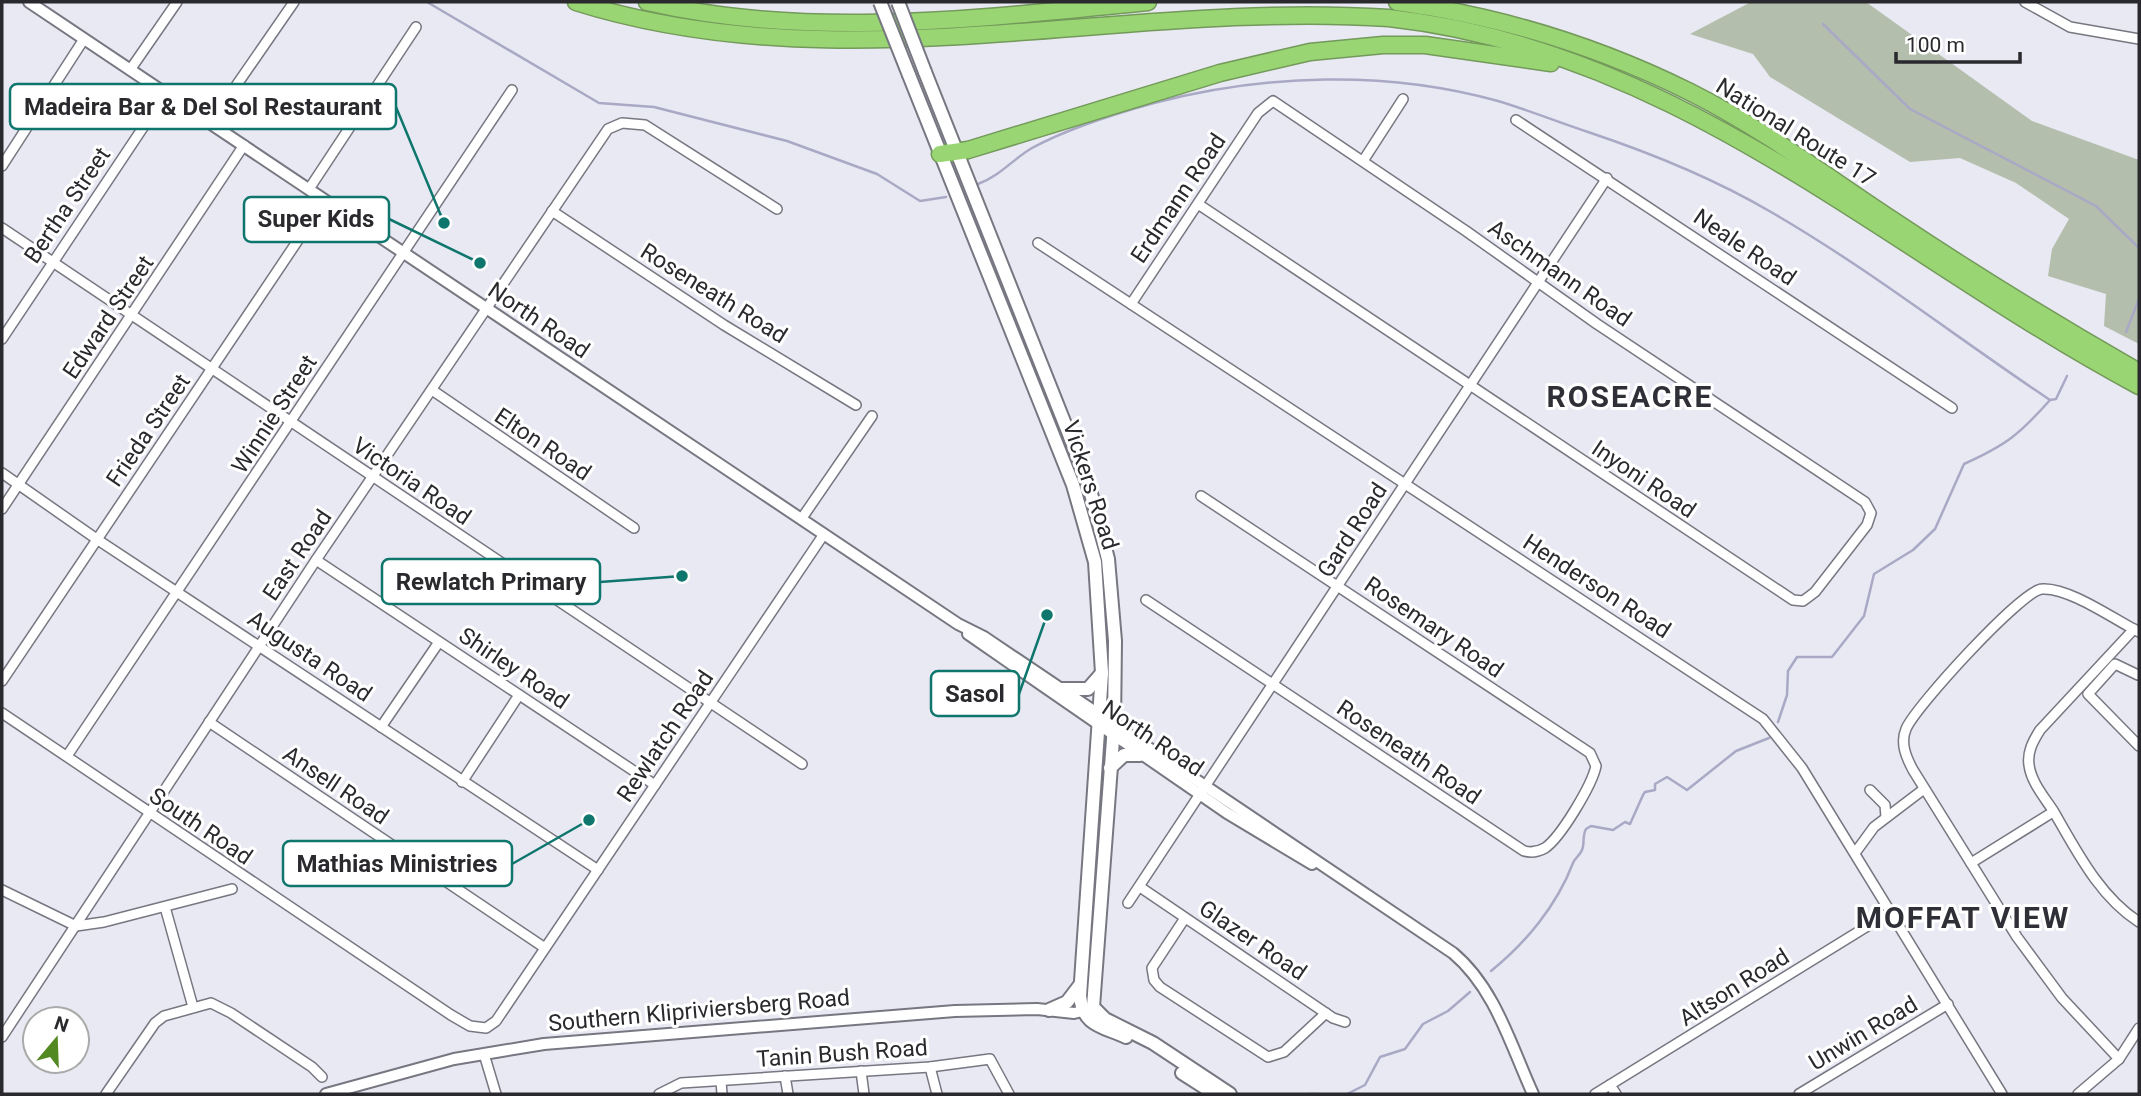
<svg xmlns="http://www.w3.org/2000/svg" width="2141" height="1096" viewBox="0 0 2141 1096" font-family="Roboto,sans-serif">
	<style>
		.green { fill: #b3beac }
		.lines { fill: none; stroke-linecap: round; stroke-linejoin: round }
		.stream { stroke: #a9a9c6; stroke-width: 2.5 }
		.minor-casing { stroke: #767780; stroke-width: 12 }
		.tertiary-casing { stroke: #767780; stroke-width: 14 }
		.secondary-casing { stroke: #767780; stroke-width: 16 }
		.motorway-casing { stroke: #73995b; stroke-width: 19 }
		.minor { stroke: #fff; stroke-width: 9 }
		.tertiary { stroke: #fff; stroke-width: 10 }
		.secondary { stroke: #fff; stroke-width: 12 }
		.motorway { stroke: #9ad573; stroke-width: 16 }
		.secondary-bridge-casing { stroke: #767780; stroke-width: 16; stroke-linecap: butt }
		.secondary-bridge { stroke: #fff; stroke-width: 12 }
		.labels { text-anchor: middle; stroke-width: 6; stroke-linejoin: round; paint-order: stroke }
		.street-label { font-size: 23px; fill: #2a2a2e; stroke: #fff }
		.district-label { font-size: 30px; font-weight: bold; letter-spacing: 2px; fill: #2f2f37; stroke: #fff }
		.leader { fill: none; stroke: #0f766e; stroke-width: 2.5 }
		.callout-dot { fill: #0f766e; stroke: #fff; stroke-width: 2.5 }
		.callout { fill: #fff; stroke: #0f766e; stroke-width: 2.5 }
		.callout-label { font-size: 24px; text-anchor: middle; font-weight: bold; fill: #2a2a2e }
	</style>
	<rect width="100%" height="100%" fill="#e9e9f3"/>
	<!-- green -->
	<polygon class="green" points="1751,2 1866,2 2032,121 2139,160 2139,344 2104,326 2106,294 2048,276 2052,249 2069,219 2016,183 1960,158 1910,162 1770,77 1753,54 1690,34"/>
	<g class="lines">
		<!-- stream -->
		<g class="stream">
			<polyline points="427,2 599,103 654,107 787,141 877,174 920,201 946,197"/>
			<polyline points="1823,24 1910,109 2096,206 2139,248"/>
			<path d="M 978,184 C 1000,176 1013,159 1032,148 C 1069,128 1114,114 1154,103 C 1265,74 1387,70 1498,101 C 1528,110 1558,122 1588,132 C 1651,153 1713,178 1771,212 C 1868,268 1957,338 2050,400"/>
			<polyline points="2126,332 2139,299"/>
			<path d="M 1778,722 L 1787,695 L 1788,671 L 1797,657 L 1832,657 L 1864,616 L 1874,574 L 1913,550 L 1935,529 L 1964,464 C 2006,445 2019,435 2050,400 L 2056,399 L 2067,376"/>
			<path d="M 1491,971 C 1526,943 1557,905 1573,863 C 1575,858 1580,855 1582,850 C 1585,843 1582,836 1586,829 L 1591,826 L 1613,830 L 1625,822 L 1630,824 L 1643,795 L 1645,792 L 1655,790 L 1655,784 L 1667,777 L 1687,790 L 1736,751 L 1769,738"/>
			<polyline points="1309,1094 1318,1094"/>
			<polyline points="1347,1094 1365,1085 1380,1057 1405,1049 1423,1024 1448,1011 1470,992"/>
		</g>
		<!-- minor casing -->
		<g class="minor-casing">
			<g id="minor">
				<polyline points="2025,2 2070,27 2139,39"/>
				<polyline points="130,70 177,2"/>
				<polyline points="1516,120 1952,408"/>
				<polyline points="211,122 294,2"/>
				<polyline points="1363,161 1403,99"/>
				<polyline points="2,166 84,39"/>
				<polyline points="309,189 416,27"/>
				<polyline points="552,211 724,325 856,405"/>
				<polyline points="2,228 802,764"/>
				<polyline points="1038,243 1763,719 1802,768 2002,1094"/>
				<polyline points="1131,304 1258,113 1273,101 1466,231 1597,324 1865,502 1871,513 1867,525 1815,592 1803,601 1793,600 1198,204"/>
				<polyline points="2,339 166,93"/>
				<polyline points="432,390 634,528"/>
				<polyline points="2,473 98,540 598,870"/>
				<polyline points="2,509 244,145"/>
				<polyline points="802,518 872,416"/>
				<polyline points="316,560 655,785"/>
				<path d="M 1146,600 L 1524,851 C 1532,853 1538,852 1545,848 C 1561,837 1592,785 1596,766 L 1590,753 L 1201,496"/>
				<path d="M 2134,629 L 2040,730 C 2033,741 2027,752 2029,765 C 2031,782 2045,798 2054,812 C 2077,852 2100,897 2139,922"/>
				<polyline points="2138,675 2115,664 2088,694 2139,746"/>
				<polyline points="2,681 325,200"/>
				<polyline points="2,713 451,1015 470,1026 486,1028 496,1021 824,534"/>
				<polyline points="209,722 545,948"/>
				<polyline points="381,727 439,642"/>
				<polyline points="67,756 512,90"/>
				<polyline points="462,782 519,695"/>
				<polyline points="1870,790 1885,805 1886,817"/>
				<polyline points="1855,853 1874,827 1924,789"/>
				<polyline points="1971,863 2053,812"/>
				<polyline points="1140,887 1333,1018 1345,1022"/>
				<polyline points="2,890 76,926 104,922 232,889"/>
				<polyline points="1128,903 1607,178"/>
				<polyline points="165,907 193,1007"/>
				<polyline points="1185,918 1152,968 1154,980 1160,987 1268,1057 1284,1052 1326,1013"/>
				<polyline points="2,1037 316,560 608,129 622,123 645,125 777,209"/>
				<polyline points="484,1054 496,1094"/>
				<path d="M 2119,1059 L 2062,998 L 2017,937 L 1913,770 C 1906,757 1900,743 1906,729 C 1915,707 2022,590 2042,589 C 2069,587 2115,620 2139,632"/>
				<polyline points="930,1067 937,1094"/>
				<polyline points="861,1071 864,1094"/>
				<polyline points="785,1076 788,1094"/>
				<polyline points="721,1081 722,1094"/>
				<polyline points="1610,1085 1616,1094"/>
				<polyline points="106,1094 155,1023 164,1016 211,1003 231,1013 312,1067 322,1077"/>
				<polyline points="659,1094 681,1083 930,1067 990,1059 1009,1094"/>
				<polyline points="1595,1094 1892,911"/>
				<polyline points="1799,1094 1948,1004"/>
				<polyline points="2078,1094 2119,1059 2139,1028"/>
			</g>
		</g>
		<!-- tertiary casing -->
		<g class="tertiary-casing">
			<g id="tertiary">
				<path d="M 29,2 L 958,624 L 984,637 L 1453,953 C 1495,988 1511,1046 1533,1094"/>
				<polyline points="968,634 1227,813 1312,864"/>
				<polyline points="326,1094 454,1059 544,1044 955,1011 1037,1009 1074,1013 1091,1009"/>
			</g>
		</g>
		<!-- secondary casing -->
		<g class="secondary-casing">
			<g id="secondary">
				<polyline points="925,72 1088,482 1108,559 1115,641 1114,726 1093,1007 1105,1019 1153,1043 1230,1094"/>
				<path d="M 909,75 L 1073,485 L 1095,562 L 1102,673 L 1080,996 C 1083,1026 1102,1026 1126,1037"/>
				<polyline points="1058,689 1088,689 1102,673"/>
				<polyline points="1110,768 1124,755 1140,755"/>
				<polyline points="1049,1010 1067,1002 1080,985"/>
				<polyline points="1182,1073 1215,1094"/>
			</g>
		</g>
		<!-- motorway casing -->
		<g class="motorway-casing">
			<g id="motorway">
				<path d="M 576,2 C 843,86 1118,0 1389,18 C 1682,50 1890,253 2139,386"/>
				<path d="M 647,2 C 810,40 983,18 1148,2"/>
				<path d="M 1397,2 C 1500,16 1597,46 1690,92 C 1760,127 1826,176 1891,219 C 1972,273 2055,324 2139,372"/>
				<polyline points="940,154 968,150 1220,73 1310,52 1383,45 1425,45 1551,63"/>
			</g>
		</g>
		<!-- minor -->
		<use href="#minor" class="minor"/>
		<!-- tertiary -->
		<use href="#tertiary" class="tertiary"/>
		<!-- secondary -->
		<use href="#secondary" class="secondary"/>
		<!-- motorway -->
		<use href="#motorway" class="motorway"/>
		<!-- secondary-bridge casing -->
		<g class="secondary-bridge-casing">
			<g id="secondary-bridge">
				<polyline points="880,2 909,75"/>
				<polyline points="898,2 925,72"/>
			</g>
		</g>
		<!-- secondary-bridge -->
		<use href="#secondary-bridge" class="secondary-bridge"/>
	</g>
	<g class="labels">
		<!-- street labels -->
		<g class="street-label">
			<text transform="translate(1796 132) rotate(32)" y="8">National Route 17</text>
			<text transform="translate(1178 198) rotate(-56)" y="8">Erdmann Road</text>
			<text transform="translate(67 205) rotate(-56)" y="8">Bertha Street</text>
			<text transform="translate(1745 247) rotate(34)" y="8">Neale Road</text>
			<text transform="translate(1560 273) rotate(35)" y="8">Aschmann Road</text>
			<text transform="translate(714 293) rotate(32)" y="8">Roseneath Road</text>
			<text transform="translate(108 317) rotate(-56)" y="8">Edward Street</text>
			<text transform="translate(539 320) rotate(34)" y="8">North Road</text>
			<text transform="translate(274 414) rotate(-57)" y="8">Winnie Street</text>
			<text transform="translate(148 430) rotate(-56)" y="8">Frieda Street</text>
			<text transform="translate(543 444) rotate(34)" y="8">Elton Road</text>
			<text transform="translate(1644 479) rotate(34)" y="8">Inyoni Road</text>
			<text transform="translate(412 481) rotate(34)" y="8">Victoria Road</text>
			<text transform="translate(1091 485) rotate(72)" y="8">Vickers Road</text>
			<text transform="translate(1352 530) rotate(-57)" y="8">Gard Road</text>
			<text transform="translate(297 555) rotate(-56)" y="8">East Road</text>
			<text transform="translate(1597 586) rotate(33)" y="8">Henderson Road</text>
			<text transform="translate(1434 627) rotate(34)" y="8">Rosemary Road</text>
			<text transform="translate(310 656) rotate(34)" y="8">Augusta Road</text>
			<text transform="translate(514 668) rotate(34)" y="8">Shirley Road</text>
			<text transform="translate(665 736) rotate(-56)" y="8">Rewlatch Road</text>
			<text transform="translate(1153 738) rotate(34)" y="8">North Road</text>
			<text transform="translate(1409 752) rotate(34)" y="8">Roseneath Road</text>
			<text transform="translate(336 785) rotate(34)" y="8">Ansell Road</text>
			<text transform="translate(201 826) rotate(34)" y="8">South Road</text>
			<text transform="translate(1253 940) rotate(34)" y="8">Glazer Road</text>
			<text transform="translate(1734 987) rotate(-32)" y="8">Altson Road</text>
			<text transform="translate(699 1010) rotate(-5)" y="8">Southern Klipriviersberg Road</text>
			<text transform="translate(1863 1033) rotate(-31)" y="8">Unwin Road</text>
			<text transform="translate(842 1053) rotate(-4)" y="8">Tanin Bush Road</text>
		</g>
		<!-- district labels -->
		<g class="district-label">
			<text x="1630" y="407">ROSEACRE</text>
			<text x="1963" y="928">MOFFAT VIEW</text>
		</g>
	</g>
	<!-- callouts -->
	<path class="leader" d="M444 223L396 107M480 263L389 219M682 576L600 582M1047 615L1019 694M589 820L512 864"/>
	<g class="callout-dot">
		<circle cx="444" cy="223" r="7"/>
		<circle cx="480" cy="263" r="7"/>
		<circle cx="682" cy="576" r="7"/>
		<circle cx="1047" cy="615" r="7"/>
		<circle cx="589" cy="820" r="7"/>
	</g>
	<g class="callout">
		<rect x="10" y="84" width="386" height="45" rx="7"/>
		<rect x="244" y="197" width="145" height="45" rx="7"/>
		<rect x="382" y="559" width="218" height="45" rx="7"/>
		<rect x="931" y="671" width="88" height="45" rx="7"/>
		<rect x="283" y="841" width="229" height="45" rx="7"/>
	</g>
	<g class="callout-label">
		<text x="203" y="115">Madeira Bar &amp; Del Sol Restaurant</text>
		<text x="316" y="227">Super Kids</text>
		<text x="491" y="590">Rewlatch Primary</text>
		<text x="975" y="702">Sasol</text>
		<text x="397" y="872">Mathias Ministries</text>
	</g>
	<!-- border -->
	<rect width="2141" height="1096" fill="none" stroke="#2a2a2e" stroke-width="7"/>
	<!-- north arrow -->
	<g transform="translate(56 1040) rotate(19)"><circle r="33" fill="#ffffff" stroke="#aaaaab" stroke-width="2"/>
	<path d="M0-5L12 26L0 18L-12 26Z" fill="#528923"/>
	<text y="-10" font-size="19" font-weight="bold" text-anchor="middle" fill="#2a2a2e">N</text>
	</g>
	<!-- scale -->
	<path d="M1896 52v10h124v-10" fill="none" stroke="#2a2a2e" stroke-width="3.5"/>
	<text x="1906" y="52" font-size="21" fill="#2a2a2e" stroke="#ffffff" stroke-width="5" paint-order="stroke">100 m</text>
</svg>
